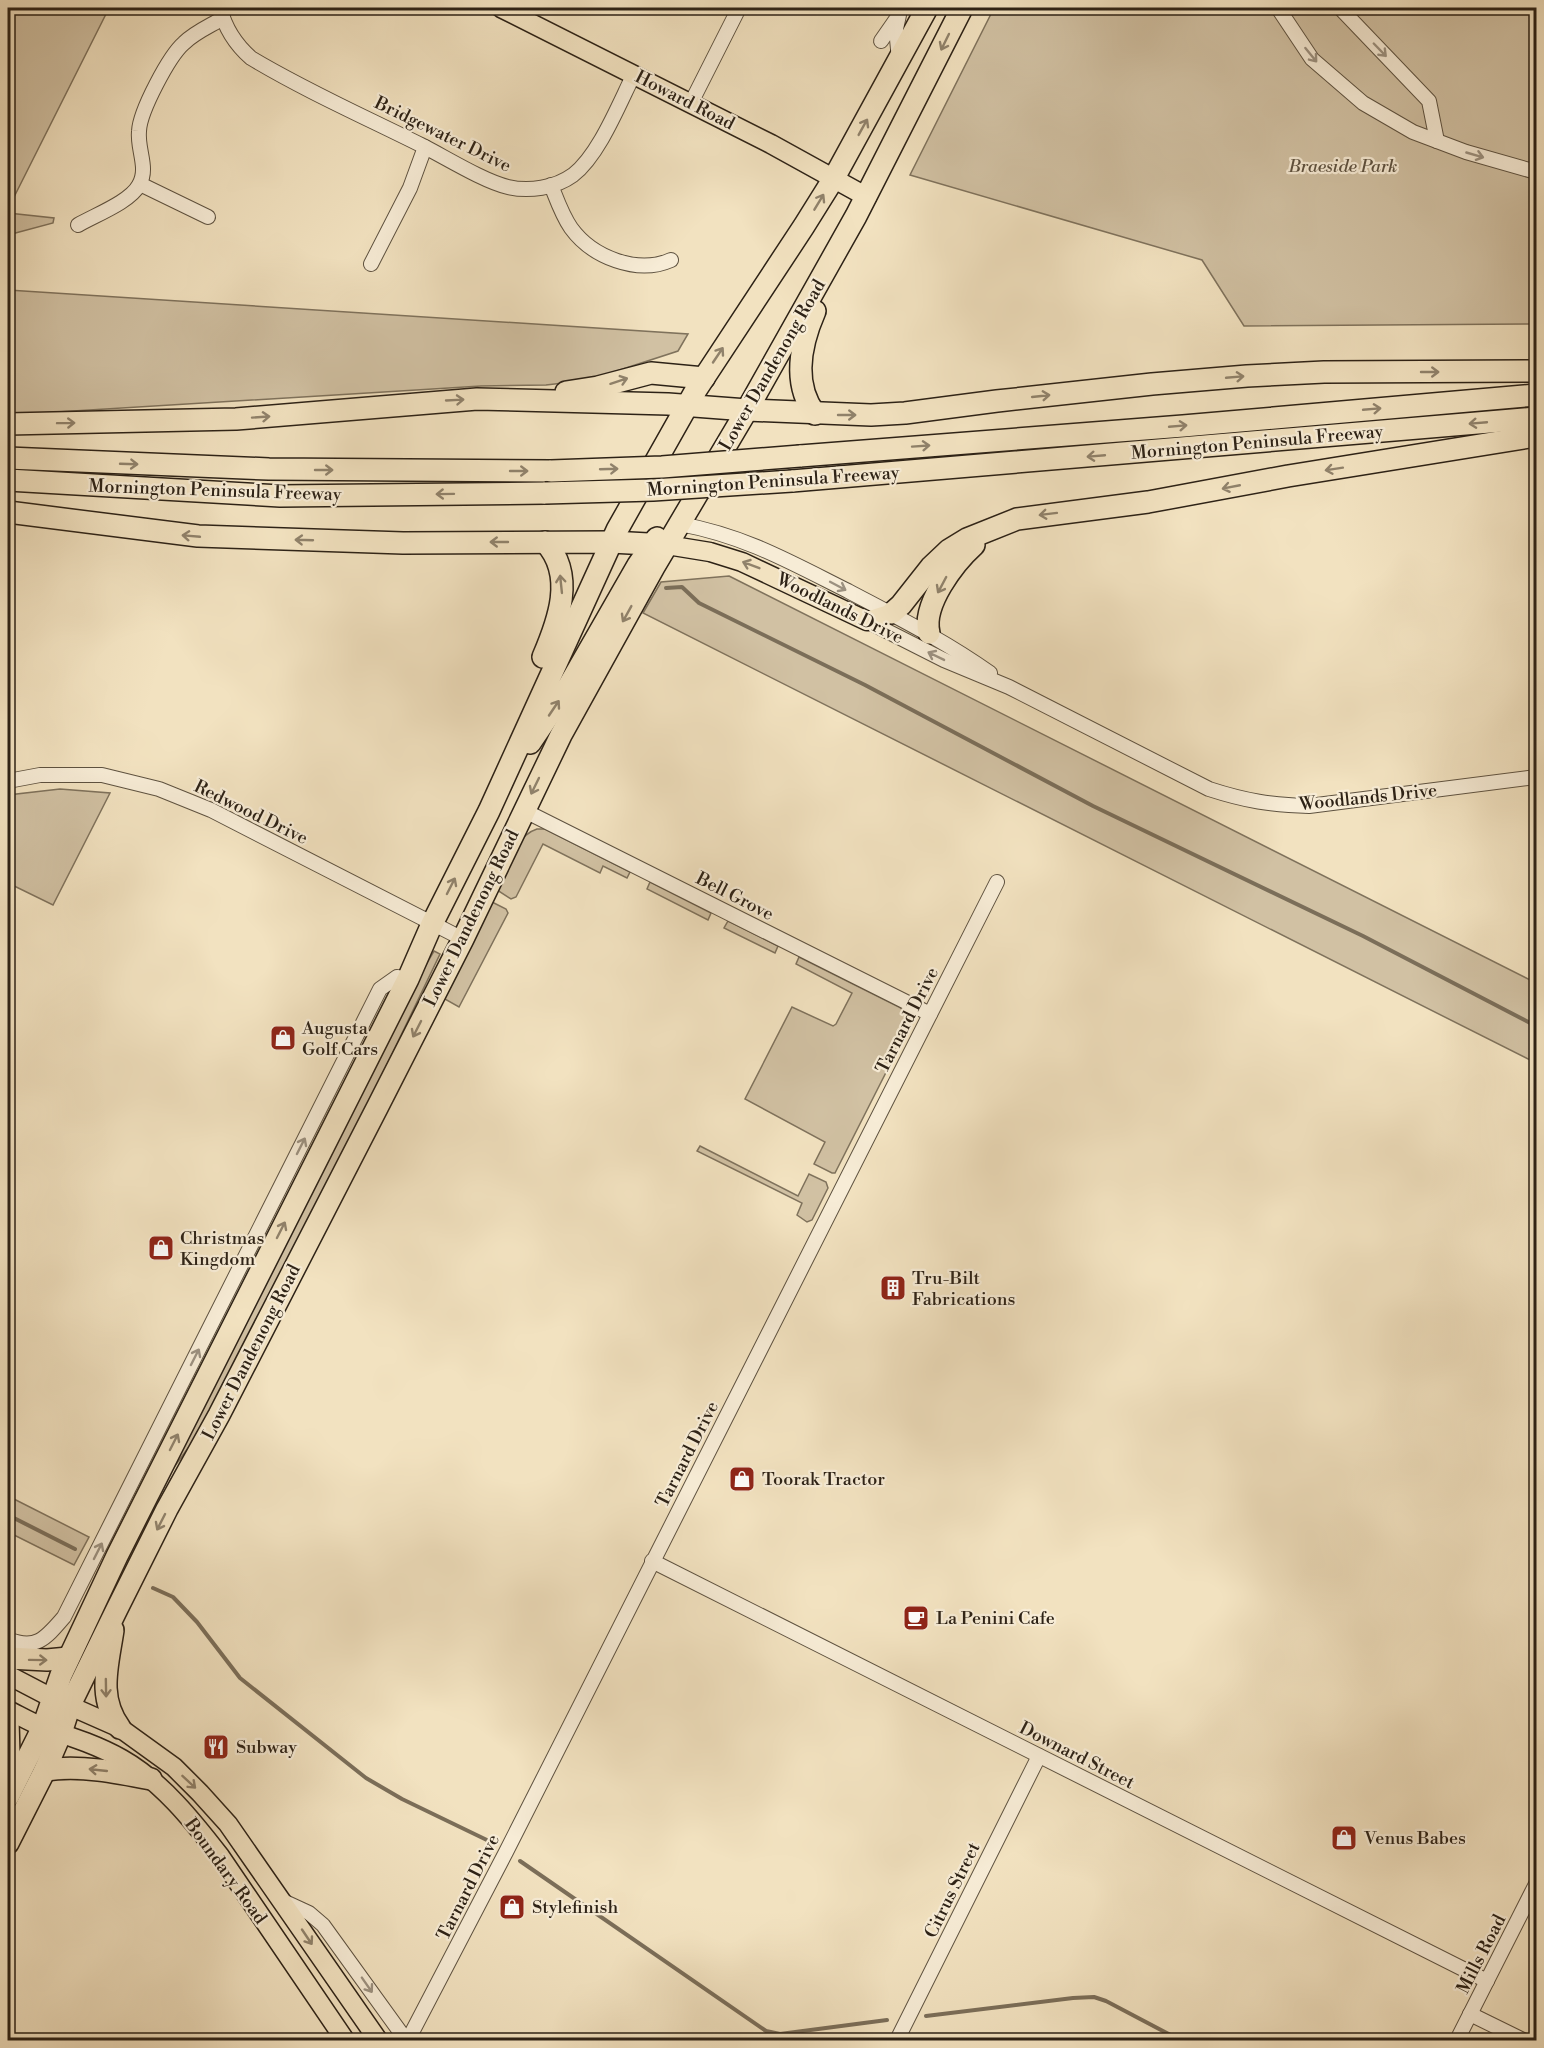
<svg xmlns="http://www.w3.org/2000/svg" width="1544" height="2048" viewBox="0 0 1544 2048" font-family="'Libre Bodoni',serif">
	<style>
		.green { fill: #d1c1a3; stroke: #7f725c; stroke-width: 1.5 }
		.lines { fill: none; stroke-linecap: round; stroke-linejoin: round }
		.stream { stroke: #7b6e59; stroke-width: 4 }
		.minor-casing { stroke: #5e5240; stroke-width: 16 }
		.major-casing { stroke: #2d2216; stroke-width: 21 }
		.highway-casing { stroke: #2d2216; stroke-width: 24 }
		.minor { stroke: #f7ecd6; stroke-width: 14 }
		.major { stroke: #f2e2c0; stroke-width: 18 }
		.highway { stroke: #f2e2c0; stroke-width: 21 }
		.highway-bridge-casing { stroke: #2d2216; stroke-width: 24; stroke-linecap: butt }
		.highway-bridge { stroke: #f2e2c0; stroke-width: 21 }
		.oneway { stroke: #90826b }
		.oneway2 { stroke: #9c9180 }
		.labels { text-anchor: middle; stroke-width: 4.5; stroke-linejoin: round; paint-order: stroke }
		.street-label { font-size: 18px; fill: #2d2216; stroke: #f7ecd6 }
		.park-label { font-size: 18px; font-style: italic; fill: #5e5240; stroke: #f7ecd6 }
		.poi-label { font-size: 18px; fill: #2d2216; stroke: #f7ecd6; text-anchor: start }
	</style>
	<rect width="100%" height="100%" fill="#f2e2c0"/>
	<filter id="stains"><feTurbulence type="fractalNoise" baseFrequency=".00333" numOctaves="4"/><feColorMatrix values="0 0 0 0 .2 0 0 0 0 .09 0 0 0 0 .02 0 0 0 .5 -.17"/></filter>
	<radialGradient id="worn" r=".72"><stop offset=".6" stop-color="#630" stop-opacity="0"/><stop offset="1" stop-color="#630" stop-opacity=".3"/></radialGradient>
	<!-- green -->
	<g class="green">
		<polygon points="8,8 109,8 8,209"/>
		<polygon points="994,8 1536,8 1536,324 1244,326 1202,260 910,175"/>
		<polygon points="8,213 54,218 53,223 8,235"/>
		<polygon points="8,290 688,334 678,351 589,380 546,385 481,386 8,415"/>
		<polygon points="729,576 1536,983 1536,1063 643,613 661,582"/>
		<polygon points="60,789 110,793 53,905 8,883 8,795"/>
		<path d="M 537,829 L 545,829 L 630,872 L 627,878 L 603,866 L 600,873 L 543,844 L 516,897 L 511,899 L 497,890 C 507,870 514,836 537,829 Z"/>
		<polygon points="650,882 711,913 708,920 647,889"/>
		<polygon points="492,902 506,909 508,913 459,1007 443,998"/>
		<polygon points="728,921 778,946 775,953 724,928"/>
		<polygon points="434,951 440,954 345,1152 205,1425 169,1474 417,980"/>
		<path d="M 799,957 L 899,1007 C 909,1014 910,1021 906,1033 L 835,1173 L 832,1173 L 814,1164 L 825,1142 L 745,1099 L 792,1007 L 833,1026 L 836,1024 L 852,993 L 796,964 Z"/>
		<polygon points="700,1146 798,1196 809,1174 826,1182 828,1188 812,1220 807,1222 797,1215 802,1203 697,1151"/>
		<polygon points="8,1496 89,1537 74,1565 8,1532"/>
	</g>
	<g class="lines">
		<!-- stream -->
		<g class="stream">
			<polyline points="666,588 682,587 699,603 865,685 1093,806 1363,936 1536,1026"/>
			<polyline points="8,1515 75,1549"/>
			<polyline points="153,1588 173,1597 197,1622 240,1678 366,1778 402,1799 491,1842"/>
			<polyline points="520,1861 766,2031 780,2034 887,2020"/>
			<polyline points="926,2016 1073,1998 1094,1997 1106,2001 1180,2040"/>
		</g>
		<!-- minor casing -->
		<g class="minor-casing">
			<g id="minor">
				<path d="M 220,8 C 225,28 235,44 251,58 C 306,91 365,117 421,145 C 445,157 483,181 508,187 C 529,192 555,188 573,175 C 599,155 619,104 634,74"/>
				<polyline points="1278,8 1312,59 1363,103 1413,132 1466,152 1536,172"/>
				<polyline points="1340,8 1429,101 1437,141"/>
				<polyline points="881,41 897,18"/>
				<polyline points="899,59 896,29 899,15"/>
				<polyline points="691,103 739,8"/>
				<polyline points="140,184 208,217"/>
				<path d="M 551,185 C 557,200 562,215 571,228 C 592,257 637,275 671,260"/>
				<path d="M 78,225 C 95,215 130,202 139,185 C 149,168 137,150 139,131 C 140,111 169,56 184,43 C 195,32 210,26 223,18"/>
				<polyline points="371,264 410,188 425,147"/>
				<path d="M 680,524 C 745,536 790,562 848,591 C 897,617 945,641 990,673"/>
				<path d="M 867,621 L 944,660 L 1009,687 L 1209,789 C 1246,801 1271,805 1309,806 L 1536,777"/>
				<polyline points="8,781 40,775 102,775 159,789 211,810 463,939"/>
				<polyline points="523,810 930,1014"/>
				<polyline points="652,1561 1487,1981"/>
				<path d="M 8,1639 C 36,1651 46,1638 64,1617 L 380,989 L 397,977 L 408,979"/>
				<polyline points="283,1901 309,1913 323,1925 406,2040"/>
				<polyline points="1470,2014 1523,2040"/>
				<polyline points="408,2040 506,1852 997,882"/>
				<polyline points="897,2040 1039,1756"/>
				<polyline points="1457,2040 1536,1884"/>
			</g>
		</g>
		<!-- major casing -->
		<g class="major-casing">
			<g id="major">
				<polyline points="501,8 771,144 867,197"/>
				<polyline points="667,545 710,552 742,562 867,621 892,613"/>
				<polyline points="8,1675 52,1698 120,1728 174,1767 200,1793 228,1824 378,2040"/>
				<path d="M 8,1710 C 20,1716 32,1723 45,1728 C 72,1737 97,1745 122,1759 C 161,1781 193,1821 220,1856 L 345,2040"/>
			</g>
		</g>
		<!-- highway casing -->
		<g class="highway-casing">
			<g id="highway">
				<polyline points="566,392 598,387 651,373 704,378"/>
				<path d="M 815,414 C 792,383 801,343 815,311"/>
				<polyline points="8,424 236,419 477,399 668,404 747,410 871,415 905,413 997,401 1152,384 1247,376 1324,372 1536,371"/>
				<polyline points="800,456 1183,426 1536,395"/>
				<polyline points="8,458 269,469 551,471"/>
				<polyline points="8,480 280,496 545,493"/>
				<polyline points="792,481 1536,418"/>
				<polyline points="8,512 198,536 403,543 611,542 667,545"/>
				<polyline points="892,613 901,605 931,567 949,550 967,539 1017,519 1148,502 1288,476 1536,436"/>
				<path d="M 929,633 C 922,605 954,563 974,545"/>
				<path d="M 543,657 C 558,622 576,575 545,542"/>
				<polyline points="530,743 568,687 638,565 657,538"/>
				<path d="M 113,1630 C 108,1665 97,1697 120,1728"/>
				<polyline points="8,1658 47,1660 68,1658"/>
				<polyline points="8,1720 10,1789"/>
				<path d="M 45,1770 C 81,1765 116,1772 151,1779"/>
				<polyline points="8,1797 43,1727 61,1675 117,1556 408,979 432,924 489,811 617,530 696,390 804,226 834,178 927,8"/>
				<polyline points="8,1843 45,1770 61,1733 70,1705 117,1609 167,1509 219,1415 378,1106 463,939 561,735 654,567 747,410 856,216 962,8"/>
			</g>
		</g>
		<!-- minor -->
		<use href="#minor" class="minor"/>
		<!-- major -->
		<use href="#major" class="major"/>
		<!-- highway -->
		<use href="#highway" class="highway"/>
		<!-- highway-bridge casing -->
		<g class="highway-bridge-casing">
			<g id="highway-bridge">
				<polyline points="551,471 662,467 800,456"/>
				<polyline points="545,493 653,490 792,481"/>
			</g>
		</g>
		<!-- highway-bridge -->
		<use href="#highway-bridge" class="highway-bridge"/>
	</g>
	<!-- one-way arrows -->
	<defs><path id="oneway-shaft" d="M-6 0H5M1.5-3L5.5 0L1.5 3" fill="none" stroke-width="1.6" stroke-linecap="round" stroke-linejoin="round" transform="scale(1.5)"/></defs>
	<g class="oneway">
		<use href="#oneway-shaft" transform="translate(945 42) rotate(116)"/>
		<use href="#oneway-shaft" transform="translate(863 127) rotate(-61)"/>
		<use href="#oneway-shaft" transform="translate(819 202) rotate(-59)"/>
		<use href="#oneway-shaft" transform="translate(718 355) rotate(-56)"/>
		<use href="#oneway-shaft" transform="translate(1430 372)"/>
		<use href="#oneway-shaft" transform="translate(1235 377) rotate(-5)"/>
		<use href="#oneway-shaft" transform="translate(619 381) rotate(-18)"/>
		<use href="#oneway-shaft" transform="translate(1041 396) rotate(-6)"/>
		<use href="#oneway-shaft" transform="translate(455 400) rotate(-3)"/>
		<use href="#oneway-shaft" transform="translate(1372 409) rotate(-5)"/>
		<use href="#oneway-shaft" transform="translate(847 415)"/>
		<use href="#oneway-shaft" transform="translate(261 417) rotate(-4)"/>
		<use href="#oneway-shaft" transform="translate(66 423) rotate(-1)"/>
		<use href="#oneway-shaft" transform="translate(1478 423) rotate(175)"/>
		<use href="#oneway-shaft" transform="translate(1178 426) rotate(-5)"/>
		<use href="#oneway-shaft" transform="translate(921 446) rotate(-4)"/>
		<use href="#oneway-shaft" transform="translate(1096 456) rotate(175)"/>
		<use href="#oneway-shaft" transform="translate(129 464) rotate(2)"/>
		<use href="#oneway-shaft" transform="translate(609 469) rotate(-2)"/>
		<use href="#oneway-shaft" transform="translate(1334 469) rotate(171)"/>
		<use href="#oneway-shaft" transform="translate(324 470)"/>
		<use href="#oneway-shaft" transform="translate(519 471)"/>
		<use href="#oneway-shaft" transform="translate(1231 487) rotate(169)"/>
		<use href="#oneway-shaft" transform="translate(445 494) rotate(179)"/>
		<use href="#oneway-shaft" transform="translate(1048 514) rotate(173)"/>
		<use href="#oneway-shaft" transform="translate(191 536) rotate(-175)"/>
		<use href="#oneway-shaft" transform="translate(304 540) rotate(-178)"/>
		<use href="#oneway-shaft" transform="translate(499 542) rotate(180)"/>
		<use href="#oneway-shaft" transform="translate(751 565) rotate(-159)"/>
		<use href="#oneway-shaft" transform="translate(561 584) rotate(-96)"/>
		<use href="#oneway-shaft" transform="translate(942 585) rotate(118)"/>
		<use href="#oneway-shaft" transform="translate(627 614) rotate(119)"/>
		<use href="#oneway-shaft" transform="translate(554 708) rotate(-56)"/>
		<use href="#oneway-shaft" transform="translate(535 786) rotate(116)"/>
		<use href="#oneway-shaft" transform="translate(451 886) rotate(-63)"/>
		<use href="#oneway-shaft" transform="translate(417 1029) rotate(117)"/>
		<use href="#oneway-shaft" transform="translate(281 1230) rotate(-63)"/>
		<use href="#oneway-shaft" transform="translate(174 1442) rotate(-63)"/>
		<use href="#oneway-shaft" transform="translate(161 1522) rotate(117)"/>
		<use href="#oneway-shaft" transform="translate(38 1660) rotate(1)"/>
		<use href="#oneway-shaft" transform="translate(106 1688) rotate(89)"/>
		<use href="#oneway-shaft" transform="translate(98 1770) rotate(-174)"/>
		<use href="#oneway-shaft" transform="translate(189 1782) rotate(43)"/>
		<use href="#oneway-shaft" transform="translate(307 1937) rotate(56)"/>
	</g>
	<g class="oneway2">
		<use href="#oneway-shaft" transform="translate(1380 50) rotate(46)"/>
		<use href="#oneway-shaft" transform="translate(1311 55) rotate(51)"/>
		<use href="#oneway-shaft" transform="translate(1475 155) rotate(16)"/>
		<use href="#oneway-shaft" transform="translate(838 586) rotate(28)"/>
		<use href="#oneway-shaft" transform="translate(936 656) rotate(-154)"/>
		<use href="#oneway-shaft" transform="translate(301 1146) rotate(-63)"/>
		<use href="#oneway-shaft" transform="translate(195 1357) rotate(-63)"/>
		<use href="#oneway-shaft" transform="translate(98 1551) rotate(-63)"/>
		<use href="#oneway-shaft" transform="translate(367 1985) rotate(55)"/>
	</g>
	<!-- icons -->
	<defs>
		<g id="shop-square" transform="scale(1.35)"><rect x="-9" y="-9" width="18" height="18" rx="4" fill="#8f2418" stroke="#f7ecd6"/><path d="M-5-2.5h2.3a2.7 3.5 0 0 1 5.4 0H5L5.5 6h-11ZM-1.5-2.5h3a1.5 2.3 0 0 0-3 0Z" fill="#fff"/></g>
		<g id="building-square" transform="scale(1.35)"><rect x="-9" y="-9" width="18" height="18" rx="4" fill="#8f2418" stroke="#f7ecd6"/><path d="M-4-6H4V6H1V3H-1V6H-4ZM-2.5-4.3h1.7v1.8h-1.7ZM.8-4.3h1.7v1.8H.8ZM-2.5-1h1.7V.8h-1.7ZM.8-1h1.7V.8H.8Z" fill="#fff"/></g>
		<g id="cafe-square" transform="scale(1.35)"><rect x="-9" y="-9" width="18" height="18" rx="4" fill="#8f2418" stroke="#f7ecd6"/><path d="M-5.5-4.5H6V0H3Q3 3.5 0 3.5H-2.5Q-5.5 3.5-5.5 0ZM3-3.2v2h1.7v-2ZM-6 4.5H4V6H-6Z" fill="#fff"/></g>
		<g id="restaurant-square" transform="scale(1.35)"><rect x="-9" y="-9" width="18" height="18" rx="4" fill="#8f2418" stroke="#f7ecd6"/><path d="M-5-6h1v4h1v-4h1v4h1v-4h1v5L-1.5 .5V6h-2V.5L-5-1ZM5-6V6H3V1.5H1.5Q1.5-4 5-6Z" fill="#fff"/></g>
	</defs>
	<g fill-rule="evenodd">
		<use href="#shop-square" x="283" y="1038"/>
		<use href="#shop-square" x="161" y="1248"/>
		<use href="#building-square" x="893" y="1288"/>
		<use href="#shop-square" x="742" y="1479"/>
		<use href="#cafe-square" x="916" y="1618"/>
		<use href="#restaurant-square" x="216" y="1747"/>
		<use href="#shop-square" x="1344" y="1838"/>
		<use href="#shop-square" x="512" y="1907"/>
	</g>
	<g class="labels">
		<!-- street labels -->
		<g class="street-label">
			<text transform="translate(685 100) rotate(27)" y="6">Howard Road</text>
			<text transform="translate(443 134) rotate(26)" y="6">Bridgewater Drive</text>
			<text transform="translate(772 365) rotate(-60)" y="6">Lower Dandenong Road</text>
			<text transform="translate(1257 442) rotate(-5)" y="6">Mornington Peninsula Freeway</text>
			<text transform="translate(773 481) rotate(-4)" y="6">Mornington Peninsula Freeway</text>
			<text transform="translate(215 490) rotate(2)" y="6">Mornington Peninsula Freeway</text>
			<text transform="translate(840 608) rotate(26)" y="6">Woodlands Drive</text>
			<text transform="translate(1368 797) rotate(-6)" y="6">Woodlands Drive</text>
			<text transform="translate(251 812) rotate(26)" y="6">Redwood Drive</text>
			<text transform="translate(735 896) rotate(27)" y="6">Bell Grove</text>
			<text transform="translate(471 918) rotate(-64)" y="6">Lower Dandenong Road</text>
			<text transform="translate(907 1020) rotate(-63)" y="6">Tarnard Drive</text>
			<text transform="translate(251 1352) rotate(-63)" y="6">Lower Dandenong Road</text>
			<text transform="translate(687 1454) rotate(-63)" y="6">Tarnard Drive</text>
			<text transform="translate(1077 1755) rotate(27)" y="6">Downard Street</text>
			<text transform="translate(226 1871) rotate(54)" y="6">Boundary Road</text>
			<text transform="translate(468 1887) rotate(-63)" y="6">Tarnard Drive</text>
			<text transform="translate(952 1890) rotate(-64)" y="6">Citrus Street</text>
			<text transform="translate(1481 1954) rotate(-63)" y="6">Mills Road</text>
		</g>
		<!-- park labels -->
		<g class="park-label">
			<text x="1343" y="172">Braeside Park</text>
		</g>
		<!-- poi labels -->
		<g class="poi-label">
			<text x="302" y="1034">Augusta<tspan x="302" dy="21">Golf Cars</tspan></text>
			<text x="180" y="1244">Christmas<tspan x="180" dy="21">Kingdom</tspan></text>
			<text x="912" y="1284">Tru-Bilt<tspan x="912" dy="21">Fabrications</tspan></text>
			<text x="762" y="1485">Toorak Tractor</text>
			<text x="936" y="1624">La Penini Cafe</text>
			<text x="236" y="1753">Subway</text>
			<text x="1364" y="1844">Venus Babes</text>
			<text x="532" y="1913">Stylefinish</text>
		</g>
	</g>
	<!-- margin -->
	<rect width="1544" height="2048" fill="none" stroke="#f2e2c0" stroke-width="30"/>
	<rect x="9" y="9" width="1526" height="2030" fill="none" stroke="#2d2216" stroke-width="3"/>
	<rect x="15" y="15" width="1514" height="2018" fill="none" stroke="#2d2216" stroke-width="1.5"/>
	<rect width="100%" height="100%" filter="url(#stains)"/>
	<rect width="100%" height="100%" fill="url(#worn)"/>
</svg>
